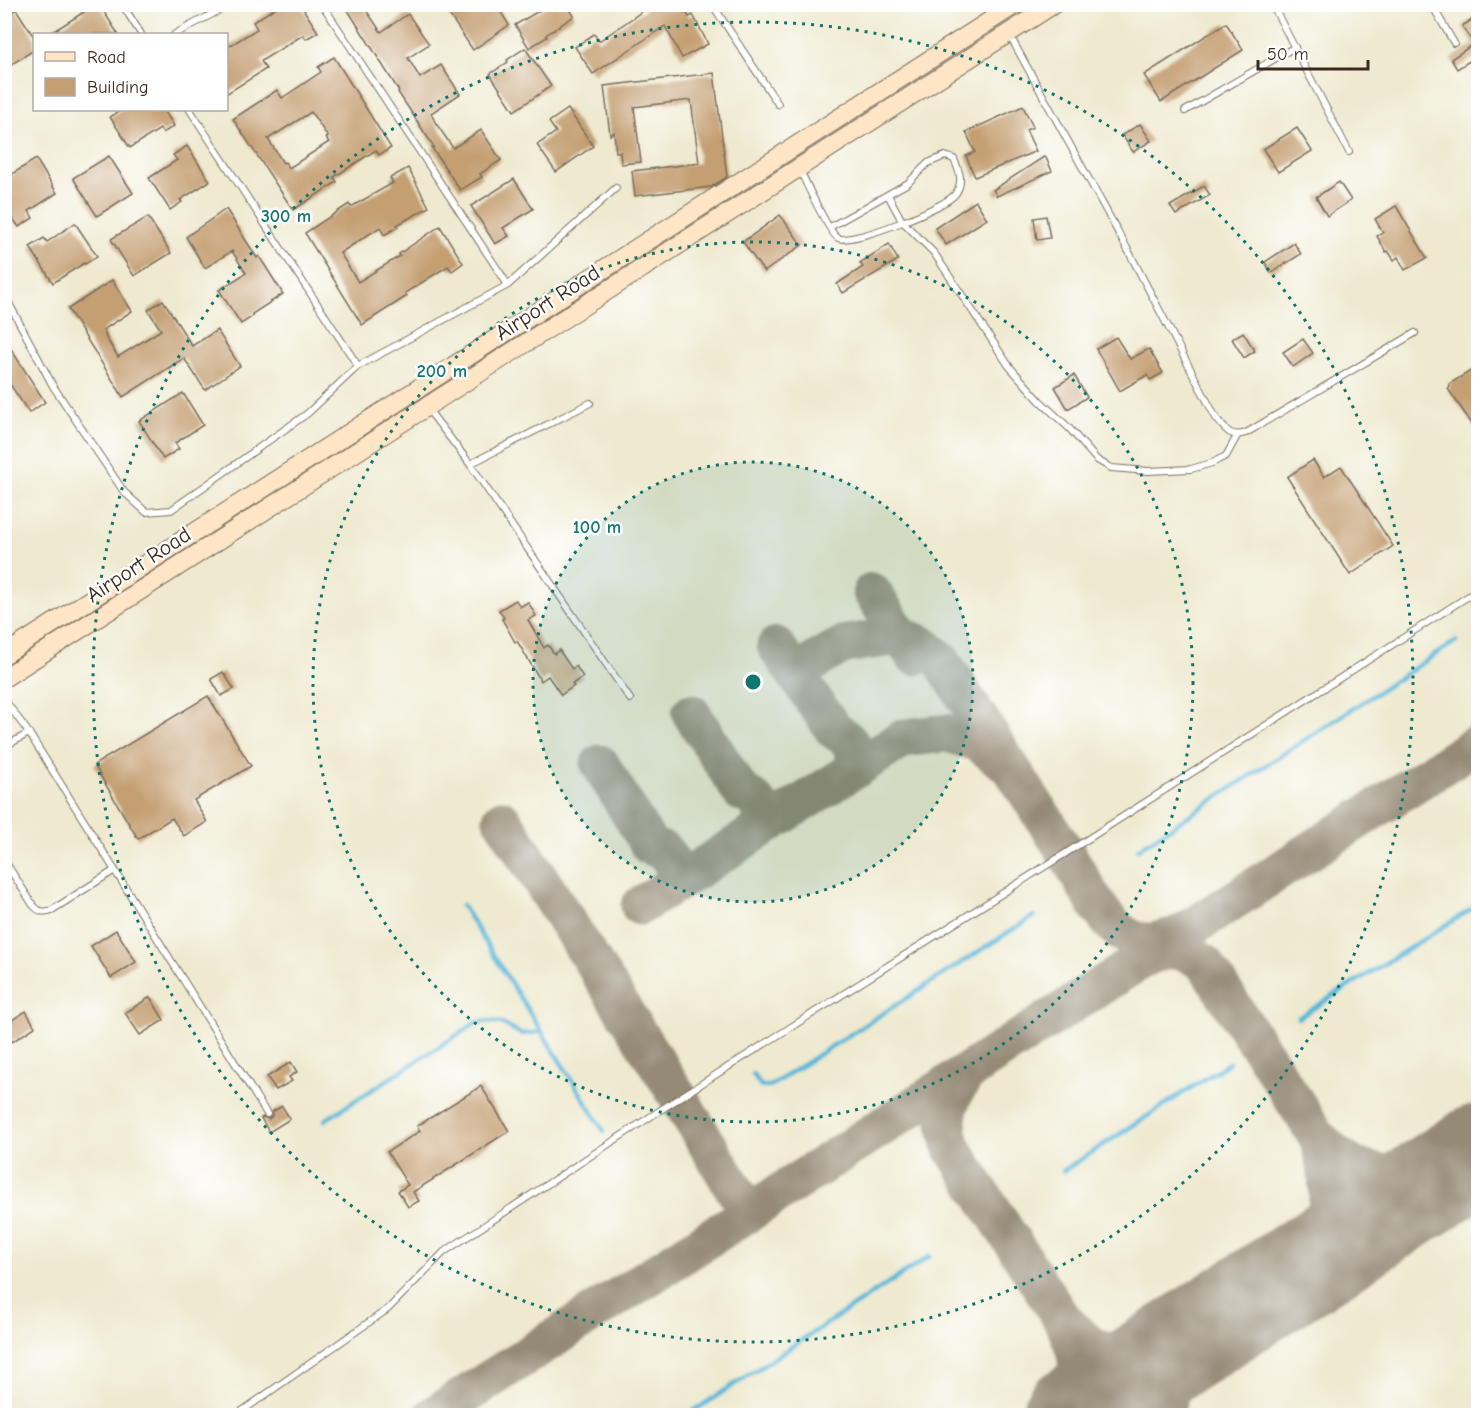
<svg xmlns="http://www.w3.org/2000/svg" width="1483" height="1420" viewBox="0 0 1483 1420" font-family="'Comic Neue',sans-serif">
	<style>
		.lines { fill: none; stroke-linecap: round; stroke-linejoin: round }
		.stream { stroke: #5bb7d9; stroke-width: 4.5 }
		.taxiway { stroke: #948a76; stroke-width: 39 }
		.runway { stroke: #948a76; stroke-width: 99 }
		.building { fill: #c49f72; fill-rule: evenodd }
		.service-casing { stroke: #7a6d5c; stroke-width: 8 }
		.secondary-casing { stroke: #7a6d5c; stroke-width: 20 }
		.service { stroke: #fff; stroke-width: 6 }
		.secondary { stroke: #fde5c5; stroke-width: 18 }
		.ring { fill: none; stroke: #0f766e; stroke-width: 3; stroke-dasharray: 3 6 }
		.labels { text-anchor: middle; stroke-width: 5; stroke-linejoin: round; paint-order: stroke }
		.street-label { font-size: 22px; fill: #3b2a1e; stroke: #fff }
		.centre { fill: #0f766e; stroke: #fff; stroke-width: 3 }
		.ring-label { font-size: 18px; text-anchor: middle; font-weight: bold; fill: #0f766e; stroke: #fff; stroke-width: 5; stroke-linejoin: round; paint-order: stroke }
	</style>
	<rect width="100%" height="100%" fill="#fff"/>
	<filter id="ink" filterUnits="userSpaceOnUse"><feTurbulence type="fractalNoise" baseFrequency=".0167" numOctaves="2"/><feDisplacementMap in="SourceGraphic" scale="12" xChannelSelector="R" yChannelSelector="G"/><feConvolveMatrix kernelMatrix="1 2 1 2 8 2 1 2 1" color-interpolation-filters="sRGB"/></filter>
	<filter id="wash" filterUnits="userSpaceOnUse"><feTurbulence type="fractalNoise" baseFrequency=".008" numOctaves="4" result="noise"/><feDisplacementMap in="SourceGraphic" scale="24" xChannelSelector="R" yChannelSelector="G"/><feGaussianBlur stdDeviation="1.35" result="paint"/><feColorMatrix in="noise" values="0 0 0 0 0 0 0 0 0 0 0 0 0 0 0 0 0 1.4 0 .05"/><feComposite in="paint" operator="in"/></filter>
	<g filter="url(#wash)">
		<rect width="100%" height="100%" fill="#eee9cf"/>
		<g class="lines">
			<!-- stream -->
			<g class="stream">
				<polyline points="1138,849 1456,641"/>
				<polyline points="462,905 604,1131"/>
				<polyline points="1298,1018 1478,905"/>
				<polyline points="753,1074 761,1086 770,1086 1034,916"/>
				<polyline points="325,1120 476,1023 488,1021 502,1023 521,1034 542,1032"/>
				<polyline points="1063,1171 1229,1063"/>
				<polyline points="686,1416 930,1256"/>
			</g>
			<!-- taxiway -->
			<g class="taxiway">
				<polyline points="872,592 914,656"/>
				<path d="M 776,646 L 834,730 C 854,743 854,746 856,769"/>
				<path d="M 796,674 L 823,656 L 845,644 L 901,636 L 921,644 L 941,660 C 982,724 1024,787 1065,851 C 1082,878 1101,923 1130,938 C 1146,946 1163,940 1179,935"/>
				<path d="M 691,713 L 741,792 C 761,800 761,807 764,827"/>
				<polyline points="600,764 650,846 664,851 674,865 677,883"/>
				<polyline points="502,819 679,1098 749,1213"/>
				<polyline points="640,906 904,738 947,733 979,743 1002,761"/>
				<path d="M 1145,957 C 1173,947 1182,946 1206,965 L 1319,1139 C 1327,1146 1335,1154 1344,1160 C 1377,1182 1419,1175 1457,1168"/>
				<path d="M 969,1072 C 948,1095 941,1120 953,1149 L 1058,1313 C 1079,1348 1088,1380 1060,1416"/>
				<polyline points="1356,1233 1403,1211 1443,1195 1478,1184"/>
				<path d="M 1295,1272 C 1332,1227 1335,1193 1319,1139"/>
				<path d="M 1063,1319 C 1096,1359 1131,1365 1178,1347"/>
				<polyline points="433,1416 1478,743"/>
				<path d="M 1164,1416 C 1169,1382 1189,1356 1207,1328"/>
			</g>
			<!-- runway -->
			<polyline class="runway" points="1071,1416 1478,1154"/>
		</g>
		<g id="blocks">
			<!-- building -->
			<g class="building">
				<polygon points="88,4 99,4 118,34 49,34 84,12 81,9"/>
				<polygon points="281,4 300,4 318,32 306,39 303,35 261,61 266,69 226,94 226,48 257,29 253,22"/>
				<polygon points="344,4 362,4 381,32 408,14 429,44 408,58 420,78 441,65 460,94 431,113 435,122 453,148 481,130 501,160 480,174 482,177 460,190 432,148 434,147 398,92 399,91"/>
				<polygon points="442,4 496,4 509,25 473,50"/>
				<polygon points="550,4 567,4 574,16 546,35 547,37 529,48 515,25"/>
				<polygon points="653,4 681,4 689,17 693,15 708,44 682,58 665,26 593,74 575,47 594,34 599,41"/>
				<polygon points="16,9 34,37 34,50 4,69 4,16"/>
				<polygon points="1479,15 1479,55 1457,69 1451,59 1474,44 1462,26"/>
				<polygon points="1226,23 1243,50 1161,102 1144,75"/>
				<polygon points="525,48 551,86 514,111 490,74 508,62 507,60"/>
				<path d="M 334,57 L 391,148 L 379,155 L 376,150 L 334,177 L 337,182 L 293,210 L 233,119 L 277,90 L 282,98 L 321,72 L 318,67 ZM 311,112 L 328,137 L 326,138 L 329,142 L 289,168 L 285,162 L 283,163 L 268,139 Z"/>
				<polygon points="714,73 727,177 711,187 635,196 632,171 699,163 691,100 634,107 641,162 621,164 620,152 616,152 614,132 610,135 604,86"/>
				<polygon points="1023,106 1033,127 1026,130 1036,151 975,177 966,156 975,152 966,132"/>
				<polygon points="568,109 593,146 556,172 537,145 556,132 549,122"/>
				<polygon points="121,110 164,110 174,126 163,133 160,129 130,148 110,117"/>
				<polygon points="1140,124 1151,141 1133,152 1122,135"/>
				<polygon points="1297,128 1312,151 1278,172 1263,149"/>
				<polygon points="187,146 210,181 180,200 182,202 170,210 149,178 177,160 173,155"/>
				<polygon points="109,156 133,193 97,216 73,178"/>
				<polygon points="1045,156 1052,171 997,196 993,190"/>
				<polygon points="36,159 57,193 29,211 33,218 19,227 4,207 4,179"/>
				<polygon points="408,168 429,207 397,225 398,227 384,235 380,227 340,253 358,282 400,256 399,254 440,226 463,263 452,271 448,266 405,293 407,296 362,325 305,233 349,204 351,207 393,183 390,178"/>
				<polygon points="514,179 533,209 503,228 509,236 495,244 471,206"/>
				<polygon points="1339,182 1351,200 1327,216 1316,197"/>
				<polygon points="1204,186 1210,195 1176,215 1170,206"/>
				<polygon points="976,201 987,219 946,245 935,228"/>
				<polygon points="1396,206 1427,258 1405,270 1398,257 1394,260 1388,251 1386,252 1377,236 1383,233 1375,219"/>
				<polygon points="226,209 257,258 259,256 283,294 252,314 253,316 241,324 219,290 246,273 232,251 205,268 186,237"/>
				<polygon points="780,215 802,245 764,272 743,242"/>
				<polygon points="1046,216 1050,238 1037,240 1034,218"/>
				<polygon points="148,217 171,253 134,276 111,239"/>
				<polygon points="75,223 97,256 85,264 84,263 53,283 30,247 44,238 47,242"/>
				<polygon points="1294,243 1301,254 1271,273 1265,262"/>
				<polygon points="889,244 898,260 843,293 837,284 863,267 860,263"/>
				<polygon points="112,280 132,311 103,330 106,335 105,336 118,357 161,330 148,310 163,300 192,346 217,330 240,366 205,390 184,358 123,397 68,309"/>
				<polygon points="1243,332 1255,351 1244,358 1232,339"/>
				<polygon points="1116,337 1130,359 1149,349 1163,373 1150,380 1147,375 1120,391 1096,349"/>
				<polygon points="4,338 45,402 29,413 4,375"/>
				<polygon points="1303,339 1313,353 1293,367 1283,352"/>
				<polygon points="1479,366 1479,434 1448,389 1450,387 1449,384"/>
				<polygon points="1074,375 1087,397 1068,409 1055,387"/>
				<polygon points="183,393 203,425 175,443 179,449 163,459 139,421"/>
				<polygon points="1313,460 1324,477 1341,466 1393,546 1350,575 1287,477"/>
				<polygon points="516,600 520,607 528,602 536,616 528,620 544,648 548,645 554,654 559,650 572,669 576,666 583,677 572,684 574,686 561,695 548,676 541,681 517,641 515,642 502,619 504,618 499,610"/>
				<polygon points="223,672 234,689 221,696 211,679"/>
				<polygon points="208,696 251,766 194,800 207,822 184,836 172,818 138,839 94,765"/>
				<polygon points="116,930 136,962 111,978 91,946"/>
				<polygon points="150,997 164,1020 140,1035 125,1013"/>
				<polygon points="26,1011 35,1027 12,1042 4,1029 4,1025"/>
				<polygon points="291,1062 297,1072 289,1077 292,1081 276,1090 267,1077"/>
				<polygon points="481,1086 509,1131 413,1192 419,1201 408,1207 398,1191 408,1185 387,1152 420,1131 417,1126"/>
				<polygon points="282,1106 290,1119 269,1132 261,1118 263,1117 269,1119 272,1116 272,1112"/>
			</g>
		</g>
	</g>
	<g filter="url(#ink)">
		<use href="#blocks" fill-opacity="0" stroke="#7a6d5c" stroke-width="1.5"/>
		<g class="lines">
			<!-- service casing -->
			<g class="service-casing">
				<g id="service">
					<polyline points="122,4 141,34"/>
					<polyline points="322,4 508,285"/>
					<polyline points="712,4 778,104"/>
					<polyline points="1272,4 1349,152"/>
					<polyline points="1430,4 1433,7 1454,43"/>
					<polyline points="175,34 231,4"/>
					<path d="M 1010,36 L 1129,252 L 1216,418 C 1226,430 1230,438 1246,433 L 1415,333"/>
					<polyline points="190,110 358,366"/>
					<polyline points="1185,111 1295,47"/>
					<path d="M 800,170 C 806,183 829,233 838,238 C 851,245 948,207 956,193 C 964,181 959,171 954,159 L 945,156 L 928,163 L 908,183 L 830,227"/>
					<polyline points="888,195 902,221 934,253 1009,366 1040,401 1069,428 1097,460 1111,468 1148,471 1191,469 1212,463 1226,456 1237,436"/>
					<polyline points="4,294 53,386 124,492 146,512 171,510 308,413 358,366 508,285 616,188"/>
					<polyline points="427,408 470,464 630,699"/>
					<polyline points="470,464 590,403"/>
					<polyline points="4,699 29,733 267,1114"/>
					<polyline points="4,747 29,733"/>
					<path d="M 4,860 L 33,905 C 39,912 44,913 52,910 L 115,870"/>
					<polyline points="235,1416 388,1309 444,1252 679,1098 1066,853 1478,590"/>
				</g>
			</g>
			<!-- secondary casing -->
			<g class="secondary-casing">
				<g id="secondary">
					<polyline points="4,655 1016,4"/>
					<polyline points="4,678 1054,4"/>
				</g>
			</g>
			<!-- service -->
			<use href="#service" class="service"/>
			<!-- secondary -->
			<use href="#secondary" class="secondary"/>
		</g>
	</g>
	<!-- distance rings -->
	<circle cx="753" cy="682" r="220" fill="#0f766e" fill-opacity=".12"/>
	<g class="ring">
		<circle cx="753" cy="682" r="220"/>
		<circle cx="753" cy="682" r="440"/>
		<circle cx="753" cy="682" r="660"/>
	</g>
	<g class="labels">
		<!-- street labels -->
		<g class="street-label">
			<text transform="translate(547 302) rotate(-33)" y="8">Airport Road</text>
			<text transform="translate(138 564) rotate(-33)" y="8">Airport Road</text>
		</g>
	</g>
	<circle cx="753" cy="682" r="9" class="centre"/>
	<g class="ring-label">
		<text x="286" y="222">300 m</text>
		<text x="442" y="377">200 m</text>
		<text x="597" y="533">100 m</text>
	</g>
	<!-- margin -->
	<rect width="1483" height="1420" fill="none" stroke="#fff" stroke-width="24"/>
	<!-- legend -->
	<rect x="33" y="33" width="195" height="78" fill="#ffffff" stroke="#b1aaa5" stroke-width="1.5"/>
	<rect x="45" y="52" width="30" height="9" fill="#fde5c5" stroke="#b1aaa5" stroke-width="1.5"/>
	<text x="87" y="63" font-size="18" fill="#3b2a1e">Road</text>
	<rect x="45" y="78" width="30" height="18" fill="#c49f72" stroke="#b1aaa5" stroke-width="1.5"/>
	<text x="87" y="93" font-size="18" fill="#3b2a1e">Building</text>
	<!-- scale -->
	<path d="M1258 60v9h110v-9" fill="none" stroke="#3b2a1e" stroke-width="3"/>
	<text x="1267" y="60" font-size="18" fill="#3b2a1e" stroke="#ffffff" stroke-width="4.5" paint-order="stroke">50 m</text>
</svg>
